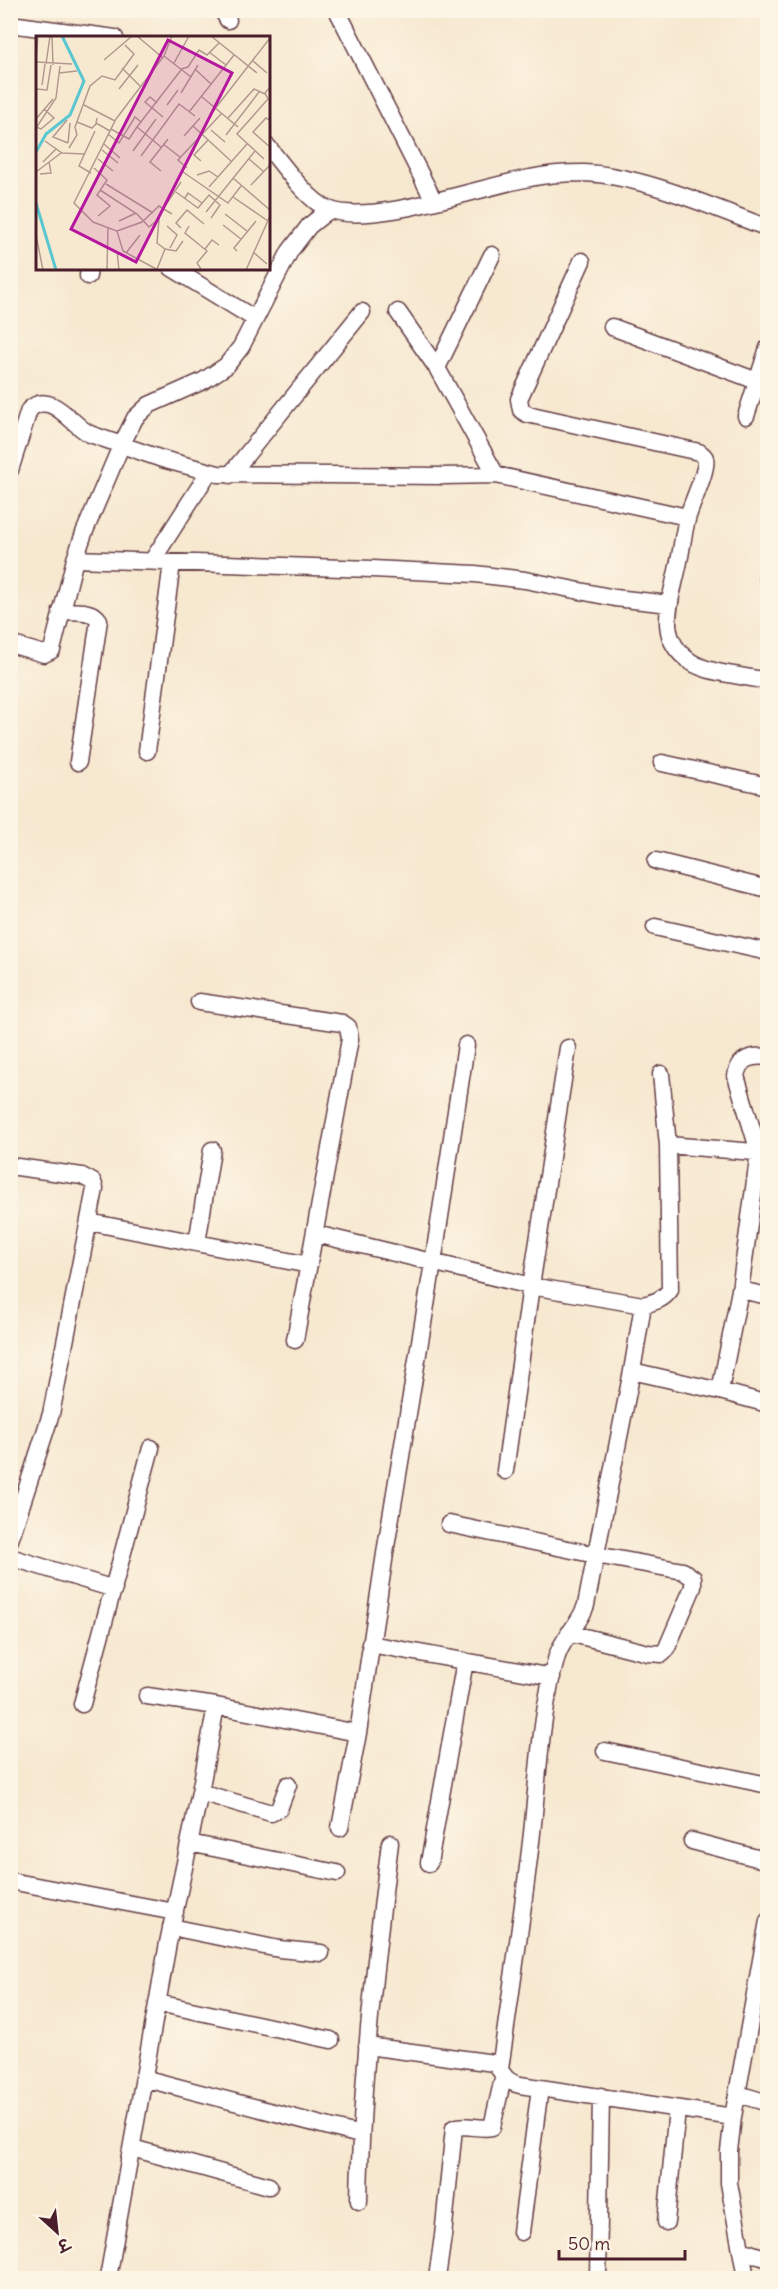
<svg xmlns="http://www.w3.org/2000/svg" width="778" height="2289" viewBox="0 0 778 2289" font-family="Delius,'Playpen Sans Deva',sans-serif">
<style>
.lines{fill:none;stroke-linecap:round;stroke-linejoin:round}
.street-casing{stroke:#643d44;stroke-width:19}
.street{stroke:#fff;stroke-width:16}
.inset-river{fill:none;stroke:#5ac7d0;stroke-width:3}
.inset-road{fill:none;stroke:#b2988e;stroke-width:1.5}
.view{fill:#b5179e;fill-opacity:0.15;stroke:#b5179e;stroke-width:3}
.inset-edge{fill:none;stroke:#4a1f2b;stroke-width:3}
</style>
<rect width="100%" height="100%" fill="#fcf5e5"/>
<filter id="ink" filterUnits="userSpaceOnUse"><feTurbulence type="fractalNoise" baseFrequency=".0167" numOctaves="2"/><feDisplacementMap in="SourceGraphic" scale="12" xChannelSelector="R" yChannelSelector="G"/><feConvolveMatrix kernelMatrix="1 2 1 2 8 2 1 2 1" color-interpolation-filters="sRGB"/></filter>
<filter id="wash" filterUnits="userSpaceOnUse"><feTurbulence type="fractalNoise" baseFrequency=".008" numOctaves="4" result="noise"/><feDisplacementMap in="SourceGraphic" scale="24" xChannelSelector="R" yChannelSelector="G"/><feGaussianBlur stdDeviation="1.35" result="paint"/><feColorMatrix in="noise" values="0 0 0 0 0 0 0 0 0 0 0 0 0 0 0 0 0 1.4 0 .05"/><feComposite in="paint" operator="in"/></filter>
<g filter="url(#wash)">
<rect width="100%" height="100%" fill="#f7e8d0"/>
</g>
<g filter="url(#ink)">
<g class="lines">
<g class="street-casing">
<path id="street" d="M222 10 228 20
M337 10 434 201
M10 24 115 38
M268 147C283 165 308 201 328 209 371 227 482 186 530 178 548 174 566 173 584 173 641 175 714 208 768 228
M582 261 519 399 521 410 527 414 699 452C701 454 704 455 705 458 709 467 691 505 688 516 683 532 682 549 678 566 671 601 654 638 691 662 709 674 746 676 768 681
M172 268 255 319
M88 276 89 268
M398 312 437 368 496 475
M612 327 757 381
M437 368 492 255
M746 416 768 348
M10 470 29 410C51 388 73 427 90 434L162 459 218 474 442 476 496 475 687 517
M230 475 362 312
M75 559 372 569 475 574 525 580 615 598 670 604
M152 561 209 472
M767 576H768
M61 611C73 612 92 609 99 620L78 762
M10 644 44 654 52 650 75 559 84 533 121 446 135 418 149 405 203 381 226 366 241 347 290 251 309 226 329 210
M147 751 172 563
M662 763 768 786
M656 861 768 889
M655 927 768 952
M199 1002 342 1023 348 1027 350 1039 295 1340
M661 1074 668 1145
M10 1166 82 1176 93 1182 95 1189 51 1414 10 1540
M89 1222 309 1265
M316 1234 531 1286 643 1305 632 1371 586 1605C580 1624 563 1637 557 1656 541 1710 538 1777 532 1833 523 1912 511 1991 500 2069
M197 1243 212 1150
M740 1290 768 1296
M643 1305C654 1302 663 1300 670 1290L668 1145 767 1153
M632 1371 720 1391 740 1290 759 1152 736 1076C739 1058 751 1055 768 1057
M720 1391 768 1404
M505 1471 531 1286 568 1048
M449 1524 596 1555 683 1571 693 1578V1587L666 1650 662 1654 648 1653 569 1633
M10 1557 114 1589
M370 1644 552 1677
M147 1696 216 1706 358 1733 386 1547 433 1263 466 1045
M82 1704 151 1448
M605 1751 768 1785
M200 1792 271 1813 279 1809 288 1785
M340 1828 358 1733
M692 1841 768 1861
M189 1843 337 1873
M429 1863 465 1661
M10 1881 175 1912
M171 1927 279 1949 321 1953
M158 2003 331 2040
M367 2046 494 2063C505 2074 503 2081 520 2085L733 2117
M143 2078 360 2135
M738 2094 768 2103
M132 2148 269 2186
M359 2201C361 2081 375 1962 390 1843
M666 2222 677 2109
M521 2232 540 2088
M741 2250 768 2259
M108 2278 168 1943 200 1792 216 1706
M437 2278 443 2236 454 2128C465 2123 479 2130 492 2127L503 2078
M598 2278 601 2096
M746 2278 729 2183V2151L733 2117 768 1921"/>
</g>
<use href="#street" class="street"/>
</g>
</g>
<g transform="translate(36 36)">
<rect width="234" height="234" fill="#f7e8d0"/>
<path class="inset-river" d="M0 116 10 98 34 79 48 45 26 0M0 167 20 234"/>
<path class="inset-road" d="M16 0 17 29M101 0 127 22M175 0 221 37M173 16 190 29M128 20 155 41M0 23 2 0M68 24 96 0M217 25 231 37M0 26 36 28M138 27 153 0M10 28 14 0M86 32 104 50M145 33 152 31 163 14 171 19 183 7M160 34 175 48M23 37 41 35M6 49 9 28M0 53 11 54 15 29M83 53 102 29M145 57 162 29M166 61 202 91M121 67 114 61 109 66 127 81M48 69 79 85M131 69 142 54M153 76 198 19M175 78 234 2M61 82 60 87 74 95M192 82 218 53 229 58M0 83 17 63M31 84 17 101 32 107M234 84 230 82 217 96 234 111M41 86 56 92 60 88M157 90 196 126M0 91 5 93 18 82 8 73M0 92 20 62 24 30M75 93 93 103 101 91M175 94 189 106M72 98 83 107 99 81 105 86M190 99 223 56M148 100 164 82M9 105 26 117 49 118M32 107 34 87M68 108 84 122M127 108 144 121M125 111 101 91 145 34M33 112 41 99 39 91 54 50 66 40 79 44 98 18 89 9M66 114 82 127M97 115 120 83M105 120 143 68 159 80M62 123 77 135M213 123 228 136M228 123 201 98 232 63 229 57 234 51M165 125 158 119 172 104M7 126 20 113M58 132 71 144 61 159 74 170 62 180M151 132 142 124 186 77M125 135 114 126 132 103M0 136 25 117M147 136 192 167 205 150M55 137 43 130 59 95M4 138 15 137 13 126M161 139 173 135 182 141M197 142 234 174M70 148 117 177M215 149 234 129M173 151 211 108M64 154 101 178 113 191 123 183 121 207 129 213 140 215 147 205M140 156 162 172 173 159 184 169 175 182M197 161 232 185M149 162 152 157 166 167M127 173 145 146M170 176 219 115M189 178 211 195M83 185 100 177M187 189 205 203M131 190 141 199 134 212M153 190 149 197 171 215 161 227 165 233M145 192 140 187 151 174 168 188M81 195 106 186 123 170 136 178M0 199 7 234M169 213 176 204 183 209M81 215 83 234M201 215 198 212 220 185M217 216 231 228M90 217 104 199M121 233 129 213M71 234 72 191M122 234 87 215 81 195 57 186 38 167 80 83 128 20 136 0M210 234 234 180"/>
<path class="view" d="M132 4 196 37 100 226 35 193Z"/>
<rect width="234" height="234" class="inset-edge"/>
</g>
<rect width="778" height="2289" fill="none" stroke="#fcf5e5" stroke-width="36"/>
<g transform="translate(57 2232) rotate(153)" stroke="#fcf5e5" stroke-width="4.5" paint-order="stroke">
<path d="M0-4.5L10 22L0 15L-10 22Z" fill="#4a1f2b"/>
<text y="-9" font-size="16" font-weight="bold" text-anchor="middle" fill="#4a1f2b">उ</text>
</g>
<path d="M559 2250v9h126v-9" fill="none" stroke="#4a1f2b" stroke-width="3"/>
<text x="568" y="2250" font-size="18" fill="#4a1f2b" stroke="#fcf5e5" stroke-width="4.5" paint-order="stroke">50 m</text>
</svg>
